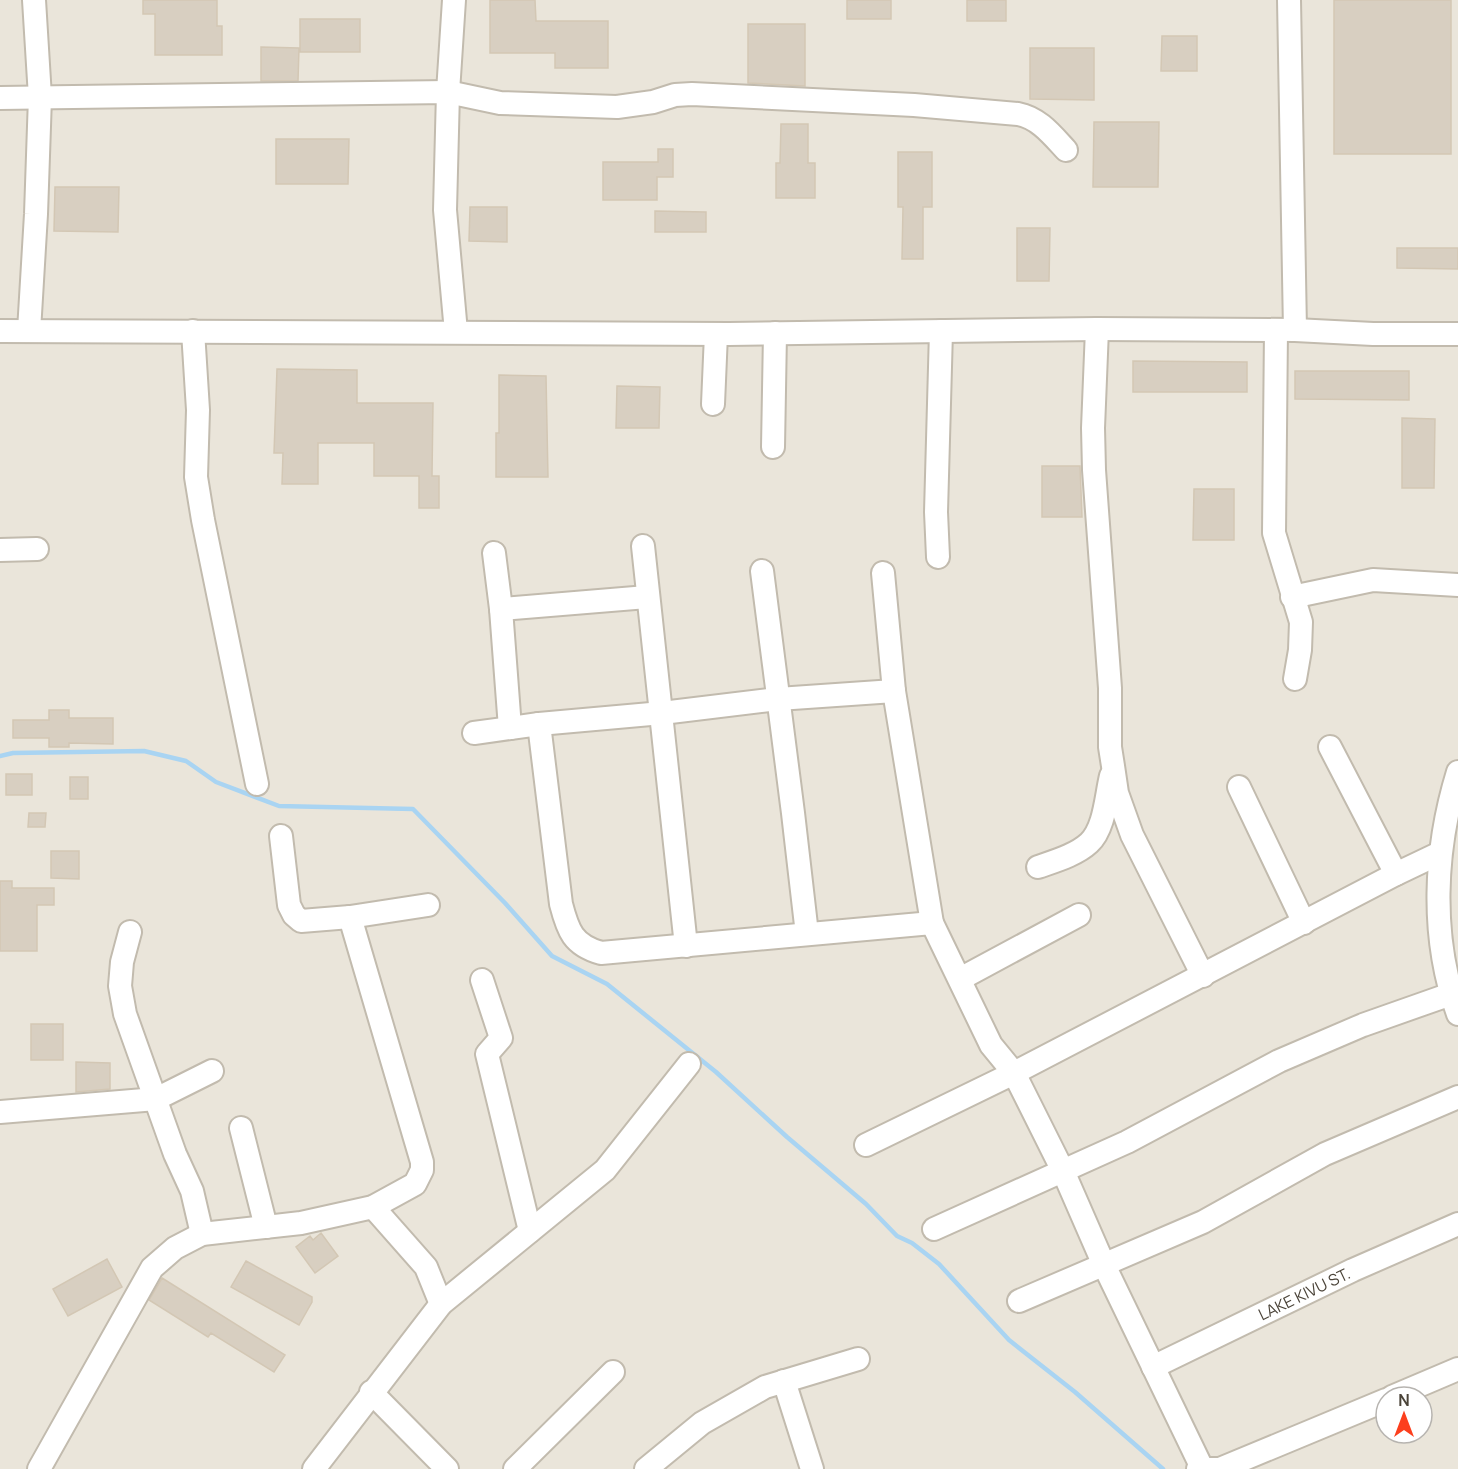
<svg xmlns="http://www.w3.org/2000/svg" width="1458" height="1469" viewBox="0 0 1458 1469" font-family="Manrope,sans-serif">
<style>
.residential{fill:#eae5da;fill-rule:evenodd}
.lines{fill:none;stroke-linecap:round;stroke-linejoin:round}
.stream{stroke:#a9d4f2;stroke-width:4.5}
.building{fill:#d8cfc1;stroke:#d3c7b4;stroke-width:1.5}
.minor-casing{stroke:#c2bbae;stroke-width:26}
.minor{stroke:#fff;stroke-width:22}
.labels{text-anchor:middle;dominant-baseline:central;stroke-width:6;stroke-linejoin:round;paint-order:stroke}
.street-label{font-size:16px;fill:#4b4439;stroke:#fff}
</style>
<rect width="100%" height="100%" fill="#f6f3ec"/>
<path class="residential" d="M0 0H1458V1469H0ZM1386 1397H1422V1433H1386Z"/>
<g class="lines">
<path class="stream" d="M0 756 13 753 144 751 186 761 216 782 279 806 413 809 505 903 552 956 607 984 716 1072 787 1137 866 1204 897 1236 912 1243 939 1264 1009 1340 1075 1392 1163 1469"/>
</g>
<path class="building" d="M143 0H217V26H222V55H155V14H143Z
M490 0H535L536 21H608V68H555V53H490Z
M847 0H891V19H847Z
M967 0H1006V21H967Z
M1334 0H1451V154H1334Z
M300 19H360V52H300Z
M748 24H805V86L748 83Z
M1162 36H1197V71H1161Z
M261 47 299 48 298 81H261Z
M1030 48H1094V100L1030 99Z
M1094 122H1159L1158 187H1093Z
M781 124H808V163H815V198H776V163H780Z
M276 139H349L348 184H276Z
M658 149H673V177H657V200H603V162H658Z
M898 152H932V207H923V259H902L903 207H898Z
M55 187H119L118 232 54 231Z
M470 207H507V242L469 241Z
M655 211 706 212V232H655Z
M1017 228H1050L1049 281H1017Z
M1397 248H1458V269L1397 268Z
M1133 361 1247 362V392H1133Z
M277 369 357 370V403H433L432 476H439V508H419V476H374V443H318V484H282L283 453H274Z
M1295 371H1409V400L1295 399Z
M499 375 546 376 548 477H496V433H499Z
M617 386 660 387 659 428H616Z
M1402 418 1435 419 1434 488H1402Z
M1042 466H1080L1082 517H1042Z
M1194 489H1234V540H1193Z
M49 710H69V718H113V744L69 743V747H49V738H13V720H49Z
M6 774H32V795H6Z
M70 777H88V799H70Z
M29 813H46L45 827H28Z
M51 851H79V879L51 878Z
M0 881H12V888H54V905H37V951H0Z
M31 1024H63V1060H31Z
M76 1062 110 1063V1089L76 1092Z
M321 1233 338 1256 315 1273 296 1247 310 1236 313 1240Z
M107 1259 122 1287 68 1316 53 1289Z
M246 1261 312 1297V1302L299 1325 231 1287Z
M162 1278 285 1355 274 1372 211 1333 208 1337 149 1300Z"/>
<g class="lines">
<g class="minor-casing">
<g id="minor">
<path d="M454 0 448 92 445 210 456 332"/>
<path d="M1289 0 1295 330"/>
<path d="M0 98 448 92 500 103 617 107 653 102 675 95 692 94 914 105 1018 114C1039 118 1052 135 1066 150"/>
<path d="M1097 329 1093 428 1094 470 1110 688V747L1113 766 1117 793 1132 835 1203 976"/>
<path d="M1276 330 1274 533 1301 622 1300 650 1295 679"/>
<path d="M0 331 729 334 1097 329 1295 330 1373 334H1458"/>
<path d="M29 331 36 214 40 97 34 0"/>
<path d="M193 331 198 410 196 477 203 520 257 784"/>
<path d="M713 404 716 334"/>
<path d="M773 447 775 333"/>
<path d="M643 546 686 946"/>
<path d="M0 550 37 549"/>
<path d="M494 553 501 609 510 728"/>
<path d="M938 557 936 512 941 331"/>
<path d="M762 571 793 813 807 934"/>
<path d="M883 573 894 691 932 923 991 1045 1014 1073 1063 1171 1104 1265 1202 1468"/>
<path d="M1292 597 1373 580 1458 585"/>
<path d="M501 609 647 597"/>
<path d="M539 724 561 904C568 931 573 945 601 953L932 923"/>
<path d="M474 733 539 724 662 713 778 699 894 691"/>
<path d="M1330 747 1396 874"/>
<path d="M1458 772C1434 850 1430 937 1458 1014"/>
<path d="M1239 787 1304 923"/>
<path d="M281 836 289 905 294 915 301 921 350 917 428 905"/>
<path d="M1038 867C1055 861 1076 855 1089 843 1105 828 1106 796 1111 776"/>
<path d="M130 932 122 962 120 986 125 1014 175 1154 192 1191 202 1234"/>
<path d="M960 979 1079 915"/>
<path d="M482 980 501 1038 487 1054 530 1231"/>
<path d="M0 1112 156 1099 212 1071"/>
<path d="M241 1128 266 1227"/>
<path d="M866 1145 1014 1073 1396 874 1440 853"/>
<path d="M373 1207 426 1267 441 1304"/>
<path d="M934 1229 1127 1142 1279 1061 1363 1025 1451 994"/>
<path d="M1019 1301 1203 1222 1325 1154 1458 1097"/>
<path id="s1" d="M1153 1367 1353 1270 1458 1224"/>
<path d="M784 1381 812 1469"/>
<path d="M371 1392 447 1469"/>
<path d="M1392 1397 1458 1369"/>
<path d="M39 1469 152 1268 175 1248 202 1234 301 1223 373 1207 415 1184 422 1170V1162L350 917"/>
<path d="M314 1469 441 1304 605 1170 689 1064"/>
<path d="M515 1469 613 1372"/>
<path d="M646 1469 702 1423 765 1387 858 1359"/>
<path d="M1198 1469H1220L1386 1400"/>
</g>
</g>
<use href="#minor" class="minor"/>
</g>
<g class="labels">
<g class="street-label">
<text stroke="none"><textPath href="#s1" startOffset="168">LAKE KIVU ST.</textPath></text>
</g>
</g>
<g transform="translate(1404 1415)"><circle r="28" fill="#ffffff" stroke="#b7b4b0" stroke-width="1.5"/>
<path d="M0-4.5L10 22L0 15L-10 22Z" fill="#fc3f1d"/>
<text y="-9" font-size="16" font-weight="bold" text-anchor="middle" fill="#4b4439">N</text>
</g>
</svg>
